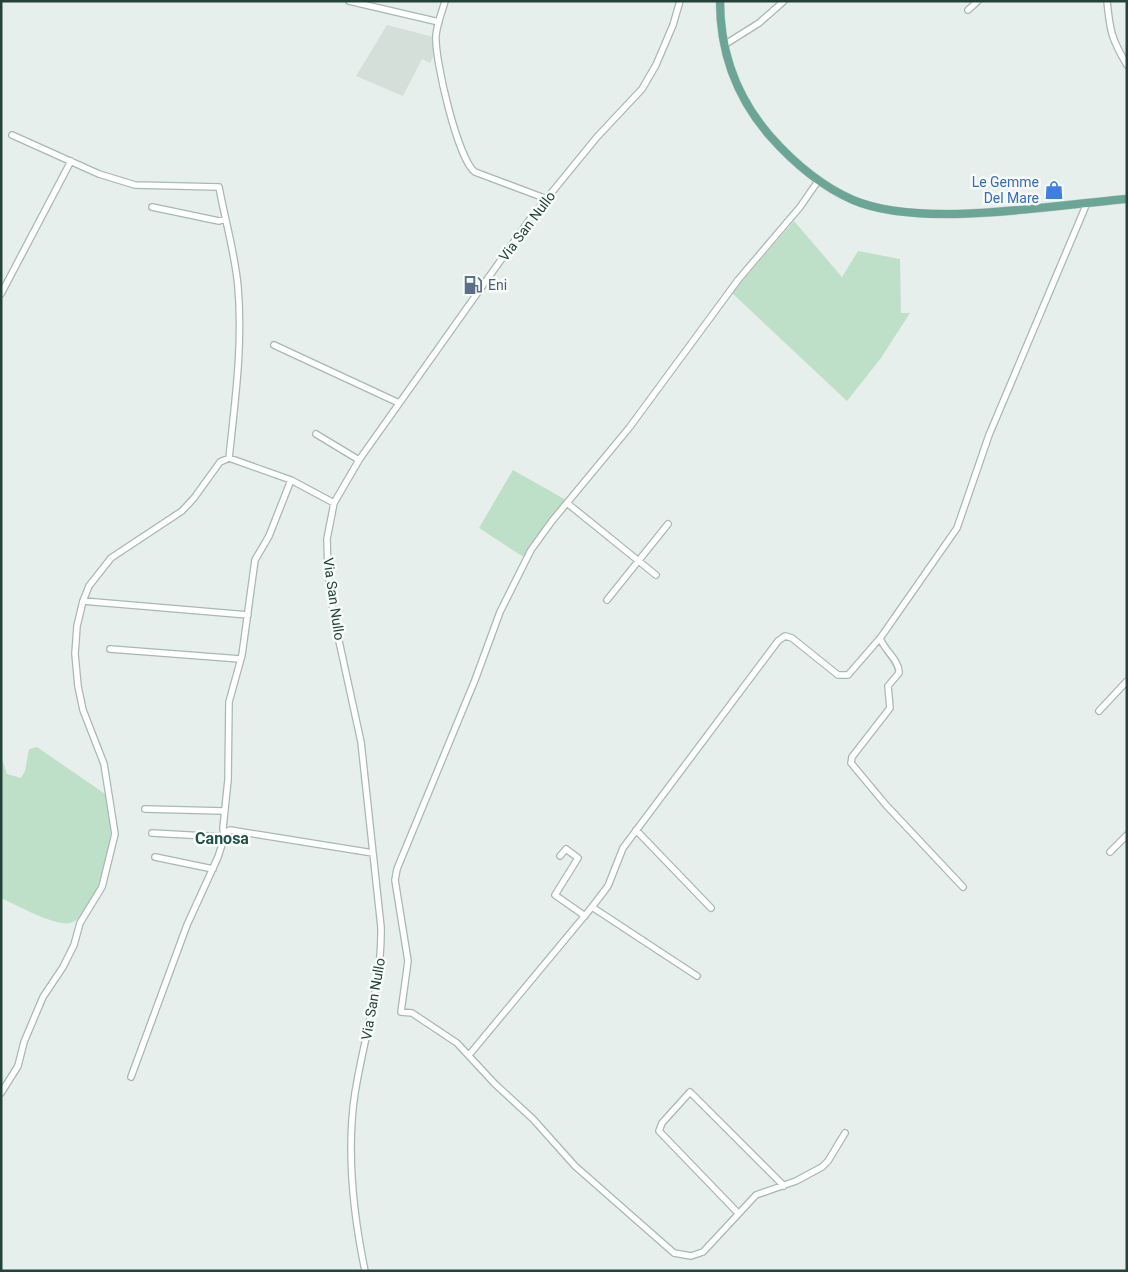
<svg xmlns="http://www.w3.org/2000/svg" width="1128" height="1272" viewBox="0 0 1128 1272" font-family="Roboto,sans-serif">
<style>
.built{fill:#d4dfda}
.green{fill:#bfe0c8}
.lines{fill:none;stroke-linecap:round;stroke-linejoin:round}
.minor-casing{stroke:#a8b8b2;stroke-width:8}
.major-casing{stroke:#c2cac8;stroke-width:9}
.minor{stroke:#fff;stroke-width:5.5}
.major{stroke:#6aa596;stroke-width:8}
.labels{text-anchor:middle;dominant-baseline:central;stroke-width:5;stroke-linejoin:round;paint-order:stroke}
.shop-label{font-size:14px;fill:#366cbe;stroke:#f7fbf9;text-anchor:end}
.street-label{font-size:14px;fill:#24423a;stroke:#f7fbf9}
.service-label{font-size:14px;fill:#4e5e75;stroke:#f7fbf9;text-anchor:start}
.quarter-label{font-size:16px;font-weight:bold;fill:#1f5548;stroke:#f7fbf9}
</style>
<rect width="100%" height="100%" fill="#e6efeb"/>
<path class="built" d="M387 25 433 37 435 52 430 63 422 59 403 96 356 76Z"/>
<path class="green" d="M794 221 842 277 858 251 900 259 901 313H910L881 358 847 401 732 293Z
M513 470 566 500 525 558 479 528Z
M37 747 108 796C109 806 111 817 111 827 111 849 95 918 70 923 53 926 17 905 1 898V757L7 774 21 778 25 771 29 749Z"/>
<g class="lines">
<g class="minor-casing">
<path id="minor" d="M349 1 439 22
M445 1C442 12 437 24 436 35 434 58 458 160 475 172L547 199
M1107 1C1110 31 1111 38 1127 65
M968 10 978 1
M724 45 759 23 784 1
M12 135 99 174 135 185 219 187C225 220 235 253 238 287 243 345 235 401 229 458
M818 181 800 207 738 280 629 428 552 521 531 550 500 612 475 680 397 869 395 880 408 961 401 1012 412 1013 457 1043 495 1084 533 1119 575 1166 674 1253 691 1256 703 1252 756 1195 796 1181 822 1167 828 1161 845 1133
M152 207 219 221 225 219
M1 294 71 161
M274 345 399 403
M316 434 359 460
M567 503 656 575
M607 600 668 524
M83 601 248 615
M880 638C884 650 900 661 899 673L888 686 890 708 852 757 851 763 886 805 963 887
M110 649 240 659
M1099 711 1127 681
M145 809 224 811
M636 830 711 908
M152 833 224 837 223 828 228 780 229 702 242 655 255 560 269 536 291 480
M1110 852 1127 835
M560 856 566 849 578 858 555 895 585 916
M155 857 213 869
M592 907 697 976
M469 1055 592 907 608 886 623 848 778 641 785 636 792 638 838 675H848L881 637 957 528 989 435 1087 203
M131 1077 187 925 218 857 226 832 230 830 373 853
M1 1093 18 1066 24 1042 43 997 63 967 74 945 80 923 102 887 115 834 104 764 83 710 78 686 75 654 77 626 83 601 89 586 111 558 182 511 194 498 220 462 229 458 291 480 334 503
M738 1213 659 1131 662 1123 690 1092 784 1186
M365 1271C353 1213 346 1152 355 1093 364 1037 382 984 381 927L361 742 334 618 328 572 327 539 334 503 359 460 530 219 597 137 642 89 656 65 673 25 680 1"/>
</g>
<g class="major-casing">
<path id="major" d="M720 1C720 52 737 98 770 136 793 162 821 186 853 200 921 229 1052 205 1127 199"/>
</g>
<use href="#minor" class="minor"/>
<use href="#major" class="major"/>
</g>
<defs>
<g id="shop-bare" transform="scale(1.5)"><path d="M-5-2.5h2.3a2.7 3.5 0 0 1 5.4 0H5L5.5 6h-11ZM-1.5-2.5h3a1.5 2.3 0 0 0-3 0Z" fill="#3f7fe0" stroke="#f7fbf9" stroke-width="2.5" paint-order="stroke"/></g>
<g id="fuel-bare" transform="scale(1.5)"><path d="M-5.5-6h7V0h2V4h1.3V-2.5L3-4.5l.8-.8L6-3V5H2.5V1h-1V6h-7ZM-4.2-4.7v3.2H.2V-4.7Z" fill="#5c6f8a" stroke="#f7fbf9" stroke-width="2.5" paint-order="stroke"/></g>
</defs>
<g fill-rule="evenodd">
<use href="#shop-bare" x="1054" y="190"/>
<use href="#fuel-bare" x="473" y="285"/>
</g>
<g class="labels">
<g class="shop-label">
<text x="1039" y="182">Le Gemme<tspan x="1039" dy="16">Del Mare</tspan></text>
</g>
<g class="street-label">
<text transform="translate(527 226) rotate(-53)">Via San Nullo</text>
<text transform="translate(334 599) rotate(82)">Via San Nullo</text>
<text transform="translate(373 999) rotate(-80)">Via San Nullo</text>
</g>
<g class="service-label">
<text x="488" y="285">Eni</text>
</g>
<g class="quarter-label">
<text x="222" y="838">Canosa</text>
</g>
</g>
<rect width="1128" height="1272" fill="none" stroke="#24423a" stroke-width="5"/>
</svg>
